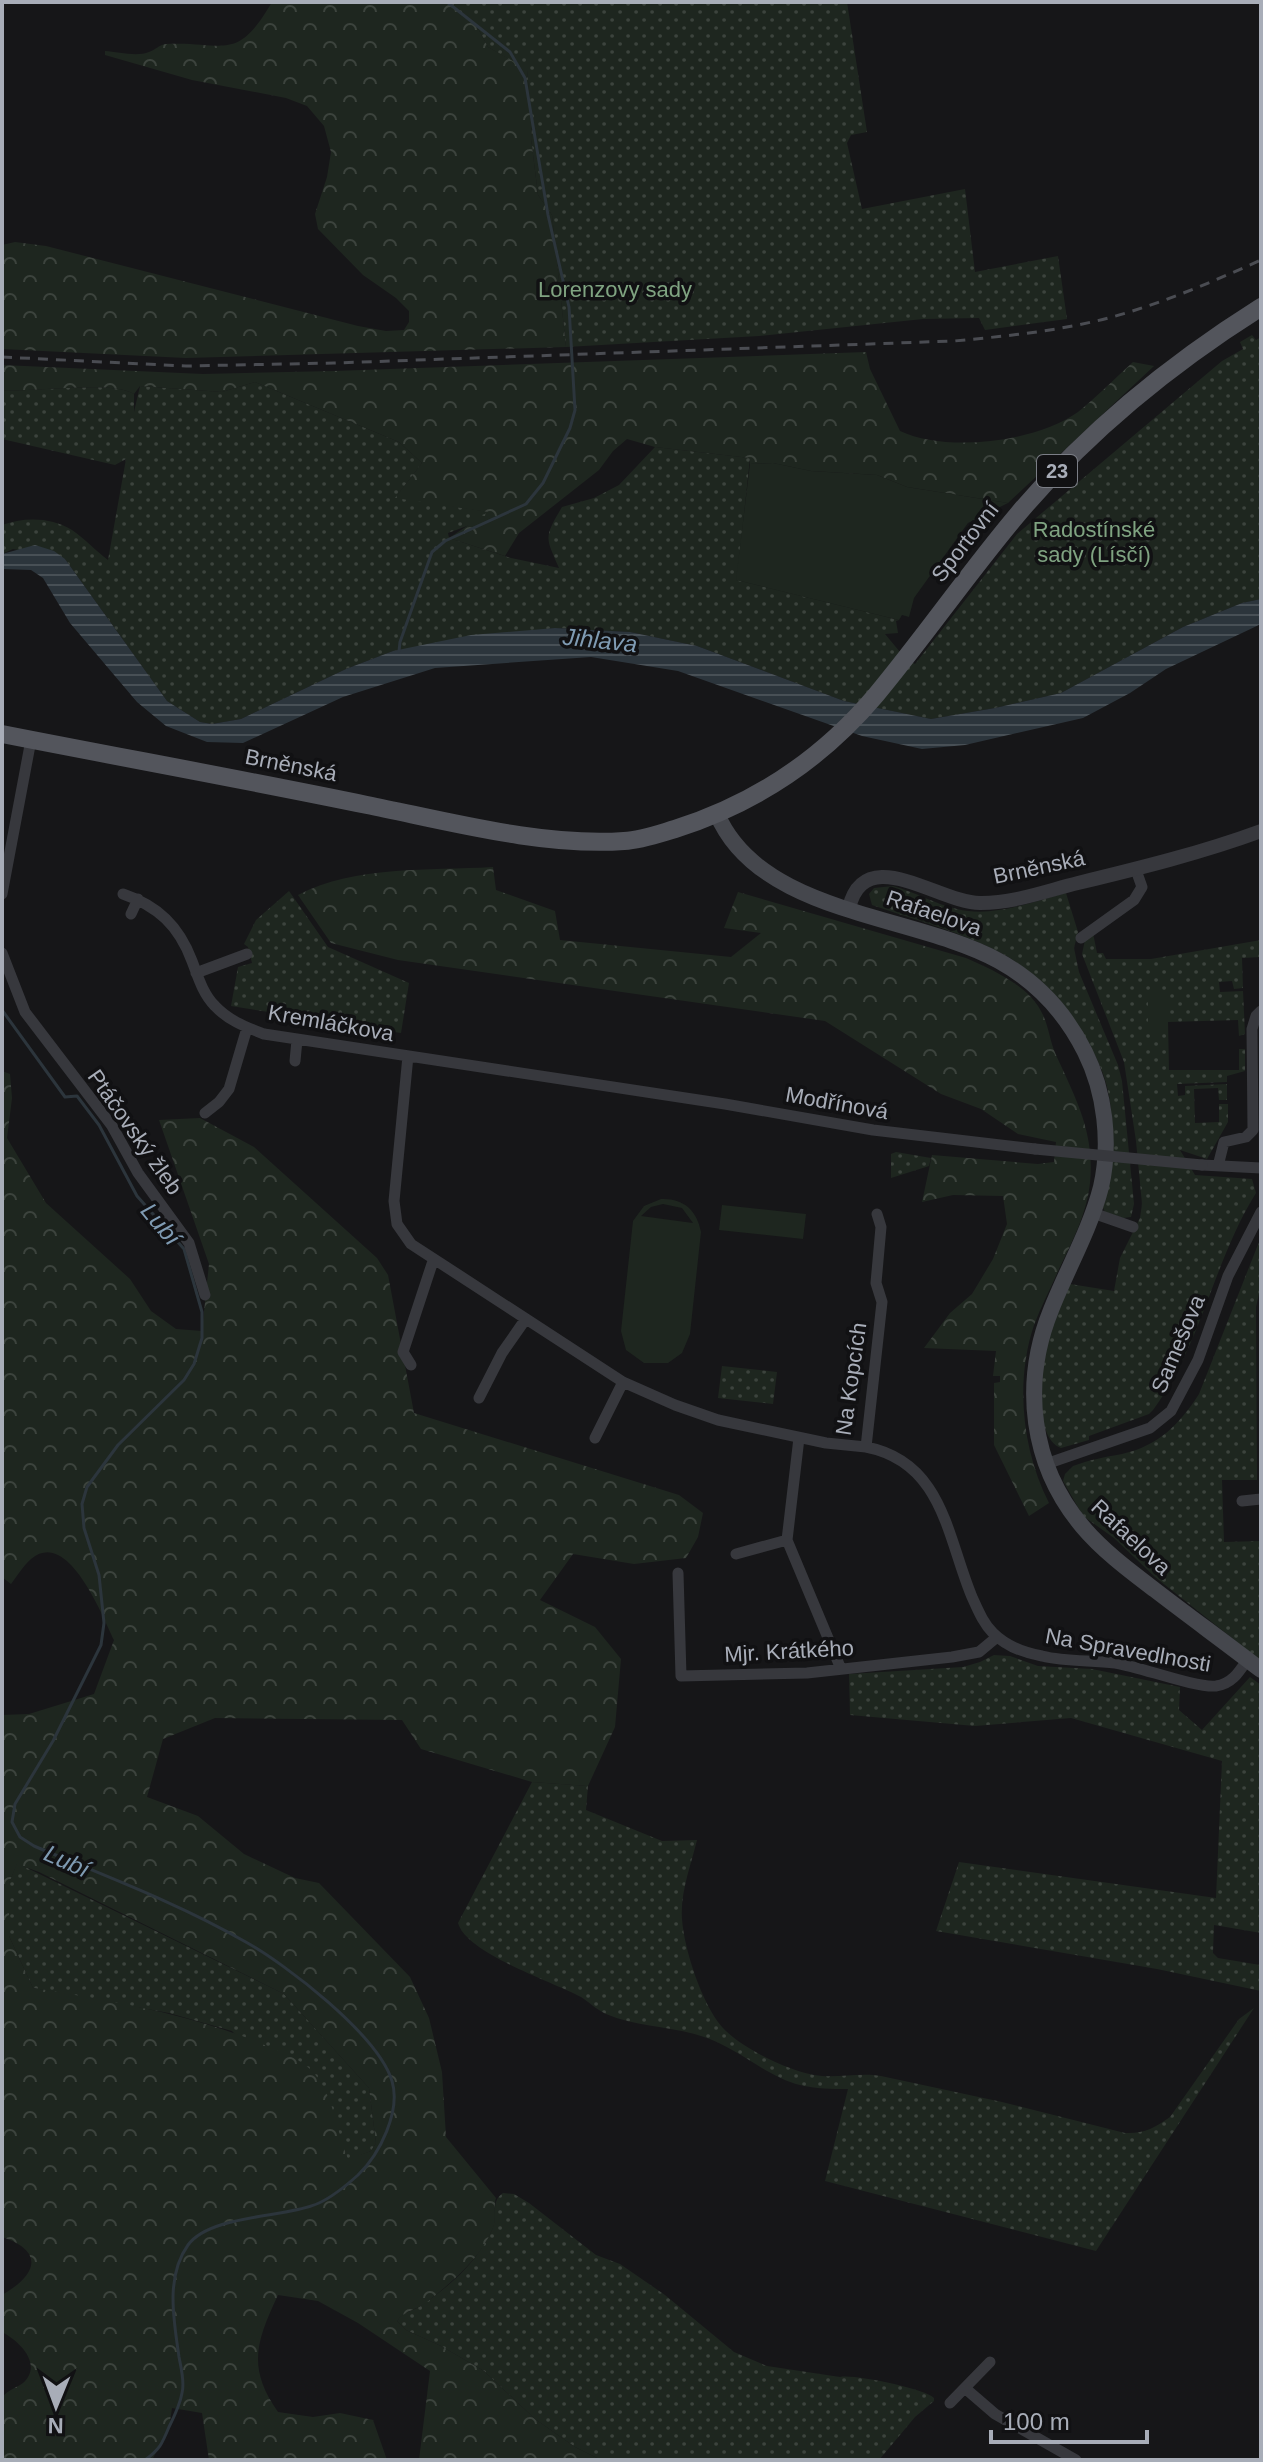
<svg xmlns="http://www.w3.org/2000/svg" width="1263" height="2462" viewBox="0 0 1263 2462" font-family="Arial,sans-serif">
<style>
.grass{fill:url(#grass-dots)}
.forest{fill:url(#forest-crowns);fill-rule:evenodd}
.pitch{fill:#1e261f;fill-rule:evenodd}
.water{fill:url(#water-rules)}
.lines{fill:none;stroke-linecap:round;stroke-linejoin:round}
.stream{stroke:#2c353c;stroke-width:3}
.minor{stroke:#37383d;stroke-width:11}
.tertiary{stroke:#37383d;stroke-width:14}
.secondary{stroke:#45474d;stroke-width:16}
.primary{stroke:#53555c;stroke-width:18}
.rail{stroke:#4a4c52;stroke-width:3;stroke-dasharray:10 8;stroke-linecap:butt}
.minor-bridge{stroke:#37383d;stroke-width:11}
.labels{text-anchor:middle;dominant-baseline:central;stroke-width:7;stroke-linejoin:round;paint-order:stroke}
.shield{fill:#111113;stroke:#7b7e86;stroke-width:2}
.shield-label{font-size:20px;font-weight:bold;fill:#a8adb8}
.park-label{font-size:22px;fill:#7fa381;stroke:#111113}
.street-label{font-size:22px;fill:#a8adb8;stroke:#111113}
.water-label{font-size:24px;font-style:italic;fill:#7f9bb3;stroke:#111113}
</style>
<defs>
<pattern id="grass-dots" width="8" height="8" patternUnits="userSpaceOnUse" patternTransform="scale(2)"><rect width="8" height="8" fill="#1e261f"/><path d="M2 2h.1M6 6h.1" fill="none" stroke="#3c433d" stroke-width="1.8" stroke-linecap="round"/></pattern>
<pattern id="forest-crowns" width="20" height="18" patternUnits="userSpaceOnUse" patternTransform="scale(2)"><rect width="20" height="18" fill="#1e261f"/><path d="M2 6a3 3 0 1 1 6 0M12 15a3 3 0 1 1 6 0" fill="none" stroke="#3c433d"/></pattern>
<pattern id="water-rules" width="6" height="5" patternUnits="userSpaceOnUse" patternTransform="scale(2)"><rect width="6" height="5" fill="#2c353c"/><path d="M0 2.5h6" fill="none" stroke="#485056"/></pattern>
</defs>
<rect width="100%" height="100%" fill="#161618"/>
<path class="grass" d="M447 2H847L867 132 851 135 847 143 862 209 965 189 975 272 1058 256 1067 319 985 330 979 318 923 319 759 336 566 347 552 215 538 195 531 138 532 124 527 70 488 47 475 23Z
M1252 335 1256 340 1261 337V599L1242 603 1183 627 1061 693 995 708 931 719 844 701 697 646 630 632 555 628 393 651 346 669 241 719 212 724 200 722 167 701 65 559 13 549 2 554V525C24 517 51 517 72 530 85 539 96 551 108 560L126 459 115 465 2 439V390C34 393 111 380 134 394V412L140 386 222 392 255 382 399 442 422 463 396 497 489 512 475 523 448 533 449 538 511 558 559 568C546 537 543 539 562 507L594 498 619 485 655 447 750 458 737 580 899 620 896 621 898 633 885 634 905 658 915 664 1017 534 1222 361 1243 349 1240 342Z
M893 886C915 892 935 904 957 909 992 918 1032 902 1066 893L1078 932 1074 948 1079 972 1118 1065 1122 1081 1134 1204 1131 1217 1123 1218 1105 1212 1103 1208C1103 1176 1113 1143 1111 1110 1107 1062 1080 1028 1049 994 1035 979 1022 964 1003 954 962 932 915 920 872 905L869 894 874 888Z
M289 891 328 947 409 983 401 1033 231 1006 238 967 252 963 248 947 244 944 256 920Z
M1093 933 1097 953H1103L1106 959H1151L1261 940V957L1242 958 1243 988 1234 989 1232 981 1219 982 1220 992 1243 991 1245 1034 1239 1036 1238 1020 1168 1022 1169 1070H1239V1049H1245V1071L1227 1076V1082L1177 1084 1178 1096 1185 1095V1086L1227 1084V1100H1219L1218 1088 1194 1089 1195 1123 1219 1122V1104H1228V1122L1207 1159 1180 1150 1195 1175 1252 1179 1256 1193C1213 1262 1202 1344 1153 1410L1149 1414 1089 1436V1440L1061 1448C1030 1436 1043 1357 1051 1331 1056 1315 1063 1299 1070 1284L1114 1291 1120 1258 1140 1218 1142 1204 1136 1141 1124 1062 1082 954 1085 940Z
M896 1152 931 1158 929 1166 891 1178V1154Z
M1261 1237V1285L1256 1307 1257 1480H1222L1224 1542 1261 1541V1661L1155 1577 1114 1538 1083 1516 1063 1481 1065 1474 1073 1466C1089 1460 1105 1457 1122 1454 1158 1446 1179 1425 1199 1394Z
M722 1366 777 1372 773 1404 718 1398Z
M994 1655 1010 1656 1038 1666 1092 1669 1180 1687 1179 1710 1202 1730 1250 1677 1261 1685V1933L1214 1925 1213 1953 1218 1958 1260 1965 1261 1991 1157 1969 936 1931 959 1862 1216 1898 1222 1761 1071 1718 975 1726 850 1715 849 1674 963 1667 980 1662Z
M532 1782 588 1786 586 1810 662 1841 697 1840C691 1865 680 1893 682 1919 684 1949 702 2004 722 2027 741 2048 787 2070 814 2075 836 2079 859 2072 881 2076L1002 2102 1125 2133C1143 2134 1155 2128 1170 2117L1239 2019 1254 2008 1096 2251 825 2181 848 2089C832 2089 816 2089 800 2085 766 2077 736 2046 701 2036 670 2026 636 2027 606 2014 597 2010 589 2002 581 1997 552 1981 467 1954 458 1923Z
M17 1863 284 1994 369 2088 376 2143 371 2151 348 2160 345 2152 232 2031 169 2013 33 1988 9 1936V1883Z
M503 2193 514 2194 529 2203 596 2255 620 2264 665 2295 734 2352 767 2366 840 2377C854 2374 925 2389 934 2398V2401L915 2417 879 2460H601L575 2447 535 2419 484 2371 441 2346 406 2330 397 2321C402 2312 414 2311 422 2305 444 2290 467 2271 481 2249 485 2242 491 2234 493 2227 498 2214 490 2202 503 2193Z"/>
<path class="forest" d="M272 2H447L475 23 488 47 527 69 532 124 531 138 538 195 552 215 566 347 186 358 2 349V245L15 242 46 246 358 326 386 331 404 330 409 322V311L396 298 363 275 318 229 315 214 327 177 331 152 324 126 307 106 286 98 192 80 105 55V51C117 52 138 57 149 52 156 50 158 45 166 44 225 41 236 64 272 2Z
M866 352 870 369 900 431C947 453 1036 442 1078 412 1097 397 1115 378 1133 362L1154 366 1008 503 907 487 877 475 811 471 773 463 750 464V458L655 447 627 439 613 451 599 470 519 533 505 556 449 538 488 512 395 498 422 463 399 442 255 382 222 392 140 386 134 394C111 380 34 393 2 390V365L203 374 334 371Z
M493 867 496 890 555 911 560 940 731 957 761 933 724 928 738 892 966 958C993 970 1030 986 1043 1015 1049 1028 1050 1042 1056 1055 1076 1099 1095 1133 1090 1183 1087 1213 1072 1242 1059 1269 1051 1288 1041 1306 1034 1325 1015 1382 1022 1450 1049 1503L1029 1516 994 1445V1383L1000 1382V1376H993L996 1351 924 1348 950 1313 972 1294 993 1259 1007 1224 1003 1196 953 1195 922 1202 932 1155 1038 1164 1054 1162 1056 1142 1018 1134 981 1109 941 1094 825 1021 398 960 331 943 298 895C356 865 429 871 493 867Z
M2 1071 10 1074 12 1098 7 1138 46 1203 130 1279 151 1311 176 1329 202 1331 209 1264 159 1120 200 1118 254 1147 377 1258 388 1275 414 1413 679 1495 703 1513 698 1537 686 1558 634 1564 573 1554 540 1600 595 1627 621 1659 615 1727 588 1786 532 1782 421 1749 402 1720 215 1718 163 1739 147 1797 198 1816 244 1854 295 1878 319 1883 410 1977 429 2018 442 2072 446 2137 496 2198C493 2208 497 2218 493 2228 480 2259 452 2282 427 2302 418 2309 402 2312 397 2321L406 2330 441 2346 484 2371 535 2419 575 2447 601 2460H419L430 2371 358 2323 318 2301 278 2295C256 2342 247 2368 278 2412L313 2417 340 2413 373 2420 387 2460H209L202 2413 172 2408 169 2428 152 2460H2V2398C8 2389 15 2389 23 2383 44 2364 18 2340 2 2332V2295C35 2276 47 2252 2 2237V1715L29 1714 94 1694 114 1640C103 1617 68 1527 31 1559 23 1566 17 1576 11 1584L2 1577ZM17 1864 39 1872 284 1994 369 2088 376 2143 371 2151 348 2159C336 2130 335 2099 314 2073 304 2061 282 2052 267 2046 192 2014 113 2001 33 1988L9 1936V1883Z"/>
<path class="pitch" d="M773 463 811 471 877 475 907 487 1008 503 968 523 914 598 909 617 902 615 899 620 736 580 750 464Z
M1148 993H1168V1032H1148Z
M661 1199C683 1198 697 1210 701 1232L690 1334 682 1353 668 1363H644L626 1350 621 1331 633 1221 644 1206ZM663 1204 682 1208 693 1223 641 1216 651 1207Z
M722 1205 806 1214 803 1239 719 1230Z"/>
<path class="water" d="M35 545 54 551 65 559 167 701 200 722 212 724 241 719 346 669 393 651 471 635 555 628 630 632 697 646 844 701 931 719 995 708 1061 693 1183 627 1242 603 1261 599V624L1166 669 1130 693 1083 718 965 745 922 749 862 736 678 671 591 657 435 668 343 697 243 743 207 742 166 726 137 702 70 623 43 578 31 570 2 569V554Z"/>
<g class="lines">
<path class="stream" d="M399 651 400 642 432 552 445 541 526 504 543 483 570 428 575 410 569 307 548 215 525 78 510 52 447 2
M2 1010 65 1097 77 1096 99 1125 137 1196 184 1249 202 1312V1338L194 1364 184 1380 118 1445 87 1487 82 1504 84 1528 99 1575 104 1623 101 1645 53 1741 15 1804 12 1822 20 1837 34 1846C105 1876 178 1903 244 1941 286 1964 378 2035 392 2081 401 2111 380 2154 358 2175 348 2184 332 2197 319 2203 287 2218 211 2214 188 2245 165 2277 174 2321 179 2357 181 2368 185 2382 182 2393 180 2405 174 2417 169 2427 162 2444 160 2449 145 2460"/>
<path class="minor" d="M2 894 31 740
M123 894C158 906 179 926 192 961 198 977 203 994 215 1006 229 1021 246 1027 264 1034L725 1104 873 1130 1035 1149
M131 914 138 899
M1081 938 1134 900 1142 887 1136 870
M2 953 25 1012 112 1126 138 1173 189 1243 205 1295
M196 973 247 954
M408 1056 394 1201 397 1224 411 1244 623 1382 675 1405 718 1420 826 1443 866 1447 882 1302 876 1283 881 1227 877 1214
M295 1061 297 1040
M205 1113 219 1102 229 1089 247 1028
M1202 1165 1261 1168
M1218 1166 1224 1142 1246 1137 1253 1130 1252 1029 1256 1016 1261 1011
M1093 1213 1133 1227
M411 1365 403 1352 433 1261
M479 1398 502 1353 525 1320
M595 1438 623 1382
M799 1438 787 1540 841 1669
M866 1447C943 1462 947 1537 972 1597 978 1610 983 1623 993 1633 1006 1646 1025 1653 1042 1656 1066 1662 1091 1660 1115 1663 1141 1667 1195 1688 1216 1686 1232 1684 1239 1672 1247 1660
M1046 1464 1150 1428 1171 1411 1198 1360 1228 1276 1261 1212
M1242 1501 1261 1499
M736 1554 787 1540
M678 1573 681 1676 807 1673 952 1657 979 1652 997 1637
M966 2389 995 2414 1076 2460
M950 2403 990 2362"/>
<path class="tertiary" d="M849 908C865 841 940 904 981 903 1014 903 1046 891 1078 883 1140 868 1201 853 1261 831"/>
<path class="secondary" d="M717 814C760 915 914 914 999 961 1037 982 1066 1014 1085 1052 1105 1092 1111 1143 1101 1187 1090 1230 1067 1269 1051 1310 1021 1384 1031 1465 1082 1526 1103 1551 1130 1571 1155 1590 1190 1617 1226 1643 1261 1670"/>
<path class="primary" d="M2 734C124 758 246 780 367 805 447 821 543 847 624 841 641 840 658 834 675 829 754 804 822 759 876 695 925 636 969 572 1018 514 1086 433 1172 363 1261 307"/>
<path class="rail" d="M2 357 186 366 334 363 954 341C1007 336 1060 331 1112 317 1163 303 1212 282 1261 260"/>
<path class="minor-bridge" d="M1035 1149 1202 1165"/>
</g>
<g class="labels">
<rect class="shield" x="1037" y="455" width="40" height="32" rx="6"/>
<g class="shield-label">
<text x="1057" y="471">23</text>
</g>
<g class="park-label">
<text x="615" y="289">Lorenzovy sady</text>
<text x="1094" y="529">Radostínské<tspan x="1094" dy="25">sady (Lísčí)</tspan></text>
</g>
<g class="street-label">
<text transform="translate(965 542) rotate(-52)">Sportovní</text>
<text transform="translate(291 765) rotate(11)">Brněnská</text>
<text transform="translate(1039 867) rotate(-12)">Brněnská</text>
<text transform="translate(934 913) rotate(19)">Rafaelova</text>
<text transform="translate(331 1023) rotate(10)">Kremláčkova</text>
<text transform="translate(837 1103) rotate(10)">Modřínová</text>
<text transform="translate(135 1132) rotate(55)">Ptáčovský žleb</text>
<text transform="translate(1178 1344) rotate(-67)">Samešova</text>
<text transform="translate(851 1379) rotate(-82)">Na Kopcích</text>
<text transform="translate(1131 1537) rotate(43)">Rafaelova</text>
<text transform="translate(1128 1650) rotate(10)">Na Spravedlnosti</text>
<text transform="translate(789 1651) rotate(-3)">Mjr. Krátkého</text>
</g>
<g class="water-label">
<text transform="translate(600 640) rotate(6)">Jihlava</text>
<text transform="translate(161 1224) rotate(50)">Lubí</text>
<text transform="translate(67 1861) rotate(24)">Lubí</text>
</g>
</g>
<rect width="1263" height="2462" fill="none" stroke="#a8adb8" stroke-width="8"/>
<g transform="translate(56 2406) rotate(181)" stroke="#111113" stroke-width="6" paint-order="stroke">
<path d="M0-6L14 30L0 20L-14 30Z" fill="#a8adb8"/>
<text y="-12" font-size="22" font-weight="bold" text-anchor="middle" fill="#a8adb8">N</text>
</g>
<path d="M991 2430v12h156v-12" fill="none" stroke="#a8adb8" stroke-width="4"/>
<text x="1003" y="2430" font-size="24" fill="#a8adb8" stroke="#111113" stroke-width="6" paint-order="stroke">100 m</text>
</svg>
